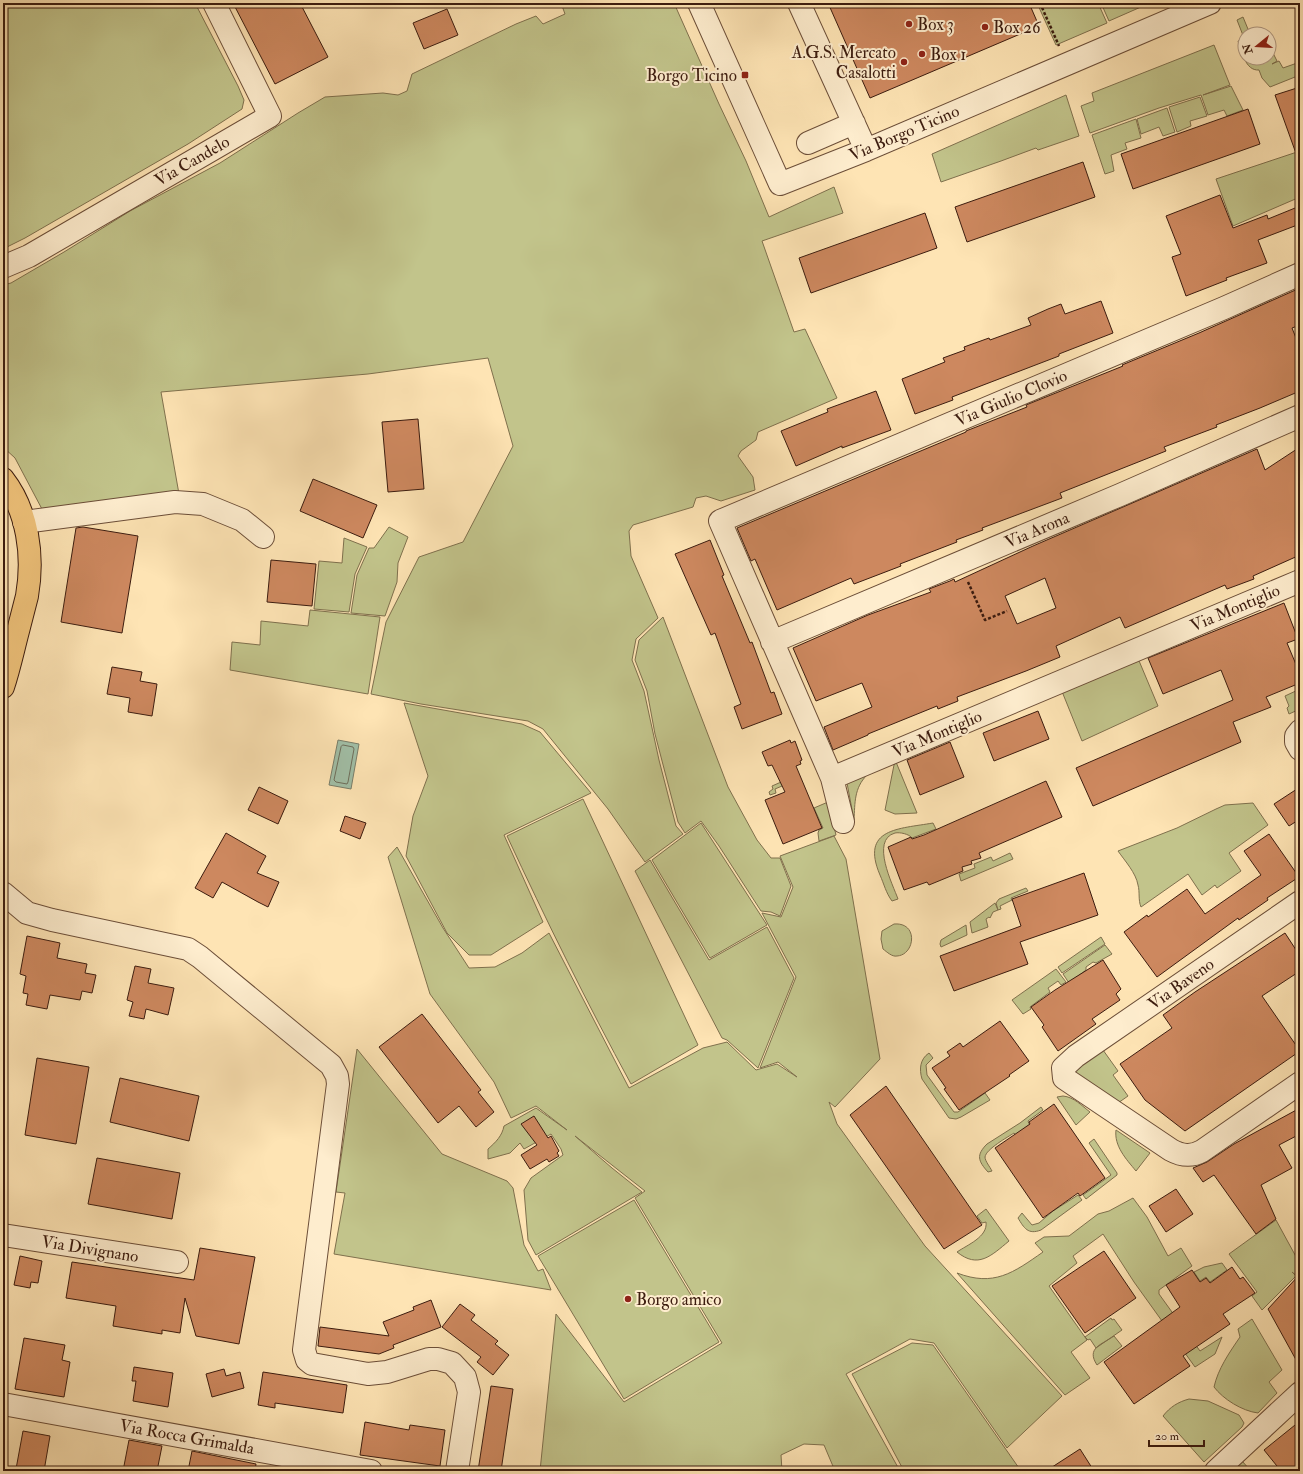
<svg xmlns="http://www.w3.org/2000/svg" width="1303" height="1474" viewBox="0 0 1303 1474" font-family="'IM FELL Double Pica',serif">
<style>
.green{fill:#c2c48b;stroke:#7f704d}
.water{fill:#a1bfa7;stroke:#797e6a}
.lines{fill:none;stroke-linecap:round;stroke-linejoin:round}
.shore{stroke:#6e6e5b;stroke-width:1}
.building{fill:#cd885f;stroke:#3c1c0f;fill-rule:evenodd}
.minor-casing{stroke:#6c4e38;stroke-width:24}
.major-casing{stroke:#3c1c0f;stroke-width:24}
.path{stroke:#3c1c0f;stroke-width:2.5;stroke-dasharray:3 2;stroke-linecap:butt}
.minor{stroke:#feedce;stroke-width:22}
.major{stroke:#efc27a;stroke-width:22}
.poi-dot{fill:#8f2418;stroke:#feedce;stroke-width:1.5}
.labels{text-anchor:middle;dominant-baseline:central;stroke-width:4;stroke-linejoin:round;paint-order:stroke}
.poi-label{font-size:17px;fill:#3c1c0f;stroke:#feedce;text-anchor:start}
.street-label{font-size:17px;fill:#3c1c0f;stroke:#feedce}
</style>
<rect width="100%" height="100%" fill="#fee4b4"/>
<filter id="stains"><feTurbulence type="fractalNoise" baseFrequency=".005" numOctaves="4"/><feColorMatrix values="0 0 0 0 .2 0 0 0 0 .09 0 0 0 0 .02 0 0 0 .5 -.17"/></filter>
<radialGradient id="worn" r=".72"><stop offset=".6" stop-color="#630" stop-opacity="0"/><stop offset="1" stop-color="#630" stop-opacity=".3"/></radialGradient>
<path class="green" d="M3 3H195L238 86 244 100 242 109 188 144 25 238 3 249Z
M561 3H674L719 104 746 161 769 217 834 187 843 213 762 241 794 332 805 329 837 398 758 432 756 440 741 451 738 456 753 477 755 490 721 501 706 496 696 498 693 507 633 525 629 531 631 556 658 618 636 639 632 660 644 691 659 760 676 826 683 834 645 862 608 809 543 729 528 721 421 704 371 694 386 622 419 557 463 542 513 446 488 358 368 374 161 392 179 494 43 511 15 458 3 447V285L11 283 64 252 130 211 220 163 298 113 325 97 383 93 398 95 407 91 412 74 516 24 536 16 543 24 565 14Z
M1037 3H1098L1107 23 1056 45Z
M1101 3H1133L1135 5 1140 3H1150L1109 21Z
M1243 17 1250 34H1245V58H1269V55L1273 53 1277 61 1272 64 1279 61 1283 68 1300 62V75L1270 87 1262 78 1259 70C1245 71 1242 51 1238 41L1244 38 1237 20Z
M1214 45 1230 85 1203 95 1231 86 1243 110 1227 116 1224 110 1208 115 1201 95 1159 108 1090 133 1081 106 1094 101 1092 93Z
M1066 95 1079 136 1038 150 1036 148 1001 161 941 182 932 154Z
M1200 97 1207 116 1190 121 1191 126 1177 132 1169 107Z
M1167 108 1175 132 1163 136 1159 127 1141 134 1137 119Z
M1136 119 1141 138 1125 143 1127 149 1111 155 1114 171 1105 174 1092 135Z
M1300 151V197L1233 226 1216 179Z
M389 527 408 537 398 563 397 582 385 616 351 613 357 575 369 548H374Z
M344 538 367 547 355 574 349 612 314 609 319 561 342 563Z
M310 610 380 617 368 694 230 670 232 642 260 645 261 621 308 626Z
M663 617 728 787 757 840 771 858H780L791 886 780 916 771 912 761 911 719 846 701 821 685 833 678 822 655 734 647 691 635 660 639 640Z
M1137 656 1158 706 1082 741 1061 689Z
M1300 689V709L1289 714 1287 708 1289 706 1285 696Z
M404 703 522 724 540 732 591 793 504 835 543 922 491 955H469L447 933 406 856 413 816 428 776Z
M896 762 917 813 895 814 885 810 894 765Z
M867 775C854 788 855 803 854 820L847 783Z
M801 778 775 789 776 793 770 795 769 792 773 789 772 786 788 779Z
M583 799 698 1045 631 1084C587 1003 546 920 507 836Z
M828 802 836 835 819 841 818 833 819 830 823 828 814 808Z
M1253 803 1268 825 1229 853 1241 871 1217 888 1215 885 1202 895 1188 874 1141 907C1138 900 1140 892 1138 885 1136 873 1125 861 1118 851L1177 828 1216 809 1225 805Z
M701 823 767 925 710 958 652 860Z
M933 823 936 829 912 838C909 834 900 832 895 833 870 840 893 885 898 899L892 901C886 893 884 884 880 875 860 828 899 829 933 823Z
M834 836 846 859 880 1059 835 1107 829 1102 837 1124 925 1246 1062 1396 1007 1448 934 1343 910 1339 846 1374 900 1471H835L824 1445 804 1444 781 1455 782 1471H540L556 1314 624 1402 722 1343 635 1198 645 1191 575 1136 612 1168 642 1192 536 1255 528 1240 524 1190 531 1178 563 1155 561 1149 551 1134 524 1149 520 1143 510 1153 488 1159V1149C496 1142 502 1136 504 1126L536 1108 567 1130 536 1106 511 1118 494 1082 430 994 388 857 397 847 443 928 469 968 495 967 522 953 549 933 629 1088 703 1048 727 1042 756 1070 777 1064 797 1077 778 1062 760 1068 796 977 762 913 781 917 793 887 780 856Z
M1010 853 1013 859 961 881 959 874 975 868 974 864 991 857 993 861Z
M650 860 709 960 767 927 794 978 758 1068 727 1040 722 1038 635 871Z
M1026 888 1028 891 1011 898 1012 900 1000 906 1001 909 998 910 996 903 999 899Z
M995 903 998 910 993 912 990 918 989 917 986 919 988 927 972 933 970 922Z
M894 924C919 922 915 955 897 956 892 957 887 952 883 949L881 939 882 931Z
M966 925 967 935 941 947 940 944 941 940Z
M1101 937 1105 944 1062 973 1058 967Z
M1105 945 1112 954 1096 963 1093 962 1086 967V970L1069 983 1063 974Z
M1056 969 1066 982 1061 985 1058 981 1048 988 1050 992 1030 1007 1031 1009 1023 1014 1012 1000Z
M357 1049 442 1154 507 1181 513 1188 524 1245 538 1271 543 1269 551 1290 334 1254 345 1193 336 1192Z
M1103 1050 1118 1071 1113 1075 1128 1096 1118 1103 1073 1071Z
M929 1053 933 1058 926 1065 927 1075 954 1112H958L985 1093 990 1100 961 1117 956 1119 949 1118 922 1079C919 1069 920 1059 929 1053Z
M1063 1096C1074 1097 1082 1106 1090 1112L1076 1125 1057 1097Z
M1041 1107 1043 1110 1028 1121 1030 1126 1017 1136 1014 1133C1008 1137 986 1149 985 1157 985 1161 990 1167 992 1171L988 1172C978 1161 976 1155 987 1144L1020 1123Z
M1116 1130 1150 1153 1136 1171C1126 1159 1114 1146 1116 1130Z
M1094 1139 1117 1173V1175L1086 1199 1083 1195 1111 1175 1089 1143Z
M1078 1195 1082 1200 1041 1230C1028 1235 1024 1228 1018 1218L1022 1213 1032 1225 1039 1223 1053 1211Z
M1133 1198 1147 1217 1168 1256 1181 1248 1192 1266 1159 1290V1294L1200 1351 1222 1337 1215 1354 1195 1367 1134 1282 1103 1234 1073 1256 1077 1263 1049 1286 1087 1340 1071 1352 1090 1378 1065 1395 957 1273C994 1287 1013 1273 1043 1252L1035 1243 1044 1237 1069 1236 1098 1214 1109 1211Z
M634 1200 719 1342 624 1399 538 1256Z
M986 1209 1009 1241C991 1256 978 1269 957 1252 967 1245 988 1237 986 1222L982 1223 977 1216Z
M1276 1220 1300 1264V1273L1297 1276 1292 1272 1296 1276 1262 1310 1252 1296 1257 1292 1229 1254Z
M1222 1263 1227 1270 1210 1282 1206 1277 1200 1281 1194 1272 1204 1267Z
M1111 1318 1112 1320 1114 1319 1122 1330 1096 1348 1090 1339 1088 1340 1085 1337Z
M1252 1319 1282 1370 1269 1382 1277 1393 1258 1413C1242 1411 1223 1399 1214 1387 1218 1369 1229 1353 1240 1337L1238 1329Z
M1114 1336 1122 1346 1097 1365C1086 1348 1101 1345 1114 1336Z
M912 1343 933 1345 1021 1471H904L852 1374Z
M1189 1399 1208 1401 1239 1415 1244 1423 1242 1427 1204 1462 1163 1416C1170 1407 1178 1402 1189 1399Z
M1242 1461 1251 1471H1231Z"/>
<path class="water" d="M338 740 359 744 351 789 329 785Z"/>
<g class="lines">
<path class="shore" d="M343 745 353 747 354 749 348 782 347 784 336 782 334 780 341 747Z"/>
</g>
<path class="building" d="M233 3H300L328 57 275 84Z
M828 3H1029L1039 26 870 98Z
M447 9 458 35 424 49 413 23Z
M1300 87V158L1298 159 1275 95Z
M1248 109 1260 144 1133 189 1121 154Z
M1083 162 1095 197 967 242 955 207Z
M1220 195 1233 228 1267 215 1268 219 1300 206V224L1258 240 1267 263 1226 278 1227 280 1186 296 1172 257 1181 254 1166 216Z
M925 213 937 248 811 293 799 258Z
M1300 288V325L1292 328 1300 348V391L1260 408 1216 425 1217 427 1164 447 1166 451 1060 493 1062 498 982 528 983 530 956 540 957 542 900 564 901 566 854 584 851 578 777 610 755 559 751 561 737 528 966 432V431L1027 407 1026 405 1123 366 1122 365 1199 333Z
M1101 301 1113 333 1059 354V356L952 397 953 400 915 414 902 379 945 362 943 358 965 350 964 347 989 338 990 340 1031 325 1028 318 1048 309 1061 304 1065 314Z
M876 391 891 430 842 448V446L796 466 781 431 828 412 827 409Z
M418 419 424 489 388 492 382 422Z
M1300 447V555L1253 576 1254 579 1227 589 1225 585 1125 628 1120 617 1056 646 1060 657 1026 671 957 697 958 701 938 709 937 706 868 734V735L833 750 824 727 872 707 862 683 816 701 793 648 868 615 931 592 929 589 950 581 954 579 955 582 1033 546 1257 449 1265 470ZM1045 578 1056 608 1017 624 1005 596Z
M313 479 377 505 363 538 300 511Z
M83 527 138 536 122 633 61 622 76 528Z
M710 540 724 575 722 576 750 643 752 642 771 693 774 692 782 714 742 729 734 707 741 704 715 633 711 635 675 554Z
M271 560 316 564 312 606 267 602Z
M1284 603 1298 639 1287 643 1300 674V683L1266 697 1271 707 1233 722 1241 742 1093 806 1076 768 1233 700 1221 670 1163 694 1148 658Z
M112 667 142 672 140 681 157 684 152 716 128 712 130 698 107 694Z
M1038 711 1049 739 994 761 983 733Z
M790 740 791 743 795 741 802 760 800 761 801 764 796 766 822 828 783 844 765 800 785 792 772 765 768 766 762 752Z
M950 742 964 777 920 795 907 760Z
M1046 781 1062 817 979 853 981 858 971 861 972 864 962 867 963 871 929 885 927 882 904 890 888 847 911 837 912 839 924 835Z
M259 787 288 801 278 824 248 810Z
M1300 787V819L1289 826 1274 804Z
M345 816 366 823 360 839 340 831Z
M226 833 266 856 257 873 279 882 268 907 258 902 222 882 213 898 195 888Z
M1269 834 1299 877 1267 898 1268 900 1239 920 1238 918 1157 977 1124 932 1147 915 1148 917 1187 889 1205 914 1261 875 1244 851Z
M1084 873 1098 915 1020 942 1028 964 954 991 940 956 1021 926 1012 899Z
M1285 933 1300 956V971L1262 996 1300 1051 1185 1131 1145 1100 1120 1064 1172 1028 1163 1015 1195 992Z
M27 936 60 943 57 958 87 964 85 973 96 975 92 993 82 991 80 1000 50 995 47 1009 26 1005 28 994 23 993 26 976 20 974Z
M1103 960 1121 989 1116 994 1120 1000 1092 1019 1096 1024 1058 1051 1042 1027 1044 1025 1031 1007 1055 990Z
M135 966 151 969 148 983 174 988 168 1015 146 1009 144 1019 129 1016 133 1002 127 1000Z
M422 1014 481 1090 478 1092 494 1112 476 1127 459 1106 438 1123 379 1047Z
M1000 1021 1029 1061 1009 1075 1010 1076 959 1110 944 1089 946 1088 932 1068 950 1056 947 1052 960 1043 963 1047Z
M37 1058 89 1067 76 1144 25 1135Z
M120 1078 199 1096 189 1141 110 1122Z
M886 1086 982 1225 944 1249 850 1115Z
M1054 1104 1105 1178 1080 1196 1078 1193 1043 1218 995 1148 1030 1124 1029 1122Z
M1300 1108V1134L1279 1145 1292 1168 1261 1185 1276 1219 1256 1234 1214 1175 1203 1182 1193 1168 1207 1162 1234 1144Z
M534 1116 548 1138 551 1136 559 1151 557 1153 559 1156 549 1162 547 1159 530 1169 521 1155 537 1145 521 1124Z
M97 1158 180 1173 172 1219 88 1204Z
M1176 1189 1193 1214 1166 1232 1149 1206Z
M200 1248 255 1257 239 1344 196 1336 185 1298 180 1333 162 1330V1334L113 1326 116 1306 66 1298 72 1262 194 1280Z
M1104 1251 1136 1298 1085 1333 1052 1286Z
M20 1256 42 1261 38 1283 31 1282 30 1288 14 1285Z
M1232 1267 1240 1279 1243 1277 1255 1293 1223 1314 1230 1324 1183 1356 1190 1366 1134 1404 1104 1362 1180 1307 1166 1285 1192 1270 1200 1282 1206 1278 1210 1283Z
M1300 1274V1367L1268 1309Z
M431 1300 441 1327 393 1345 394 1348 379 1354 318 1346 320 1327 389 1336 383 1322 414 1310 413 1307Z
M460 1304 475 1315 471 1320 498 1341 495 1344 509 1355 493 1375 477 1362 481 1357 442 1327Z
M24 1338 65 1345 62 1360 70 1362 64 1397 15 1389Z
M134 1367 173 1373 168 1407 133 1401 136 1381H132Z
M224 1369 226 1376 240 1372 244 1388 212 1397 206 1374Z
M263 1372 347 1385 343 1413 275 1403V1408L258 1405Z
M491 1386 513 1389 501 1471H478Z
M1300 1421V1463L1290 1471H1281L1264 1450Z
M365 1422 409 1430 410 1425 445 1430 440 1466 360 1455Z
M23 1431 50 1436 44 1471H28L16 1469Z
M129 1440 162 1446 157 1471H123Z
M1080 1449 1094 1471H1046Z
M192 1451 256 1464 255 1471H188Z"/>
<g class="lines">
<g class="minor-casing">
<path id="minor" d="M699 3 780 184 866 150 1210 3
M799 3 866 150
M808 143 854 123
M3 267 29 256 270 116 214 3
M24 522 175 502 203 504 242 520 263 537
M772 642 1120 495 1300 416
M1300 731 1296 736V742L1300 749
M832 778 1300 581
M843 822 832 778 720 521 1224 308 1300 274
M3 893 27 913 52 920 188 949 200 957 331 1065 337 1076 338 1084 304 1350 307 1360 312 1364 368 1374 387 1372 429 1359H438L452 1363 465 1377 469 1392 457 1471
M1300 902 1076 1056 1063 1068 1064 1078 1171 1150C1182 1156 1191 1157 1202 1151L1300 1083
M3 1235 177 1262
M3 1404 371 1471
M1216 1471 1300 1393"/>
</g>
<g class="major-casing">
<path id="major" d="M3 479C28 511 34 556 27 596 24 608 21 619 18 631 13 650 9 669 3 687"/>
</g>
<path class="path" d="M1040 3 1059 46
M968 582 985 620 1007 611"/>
<use href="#minor" class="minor"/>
<use href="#major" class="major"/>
</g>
<g class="poi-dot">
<circle cx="909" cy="24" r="4"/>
<circle cx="985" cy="27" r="4"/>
<circle cx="922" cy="54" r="4"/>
<circle cx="904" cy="62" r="4"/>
<rect x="741" y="71" width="8" height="8" rx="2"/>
<circle cx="628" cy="1299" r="4"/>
</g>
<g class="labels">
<g class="poi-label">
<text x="917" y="24">Box 3</text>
<text x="993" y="27">Box 26</text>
<text x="896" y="52" text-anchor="end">A.G.S. Mercato<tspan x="896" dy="20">Casalotti</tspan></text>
<text x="930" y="54">Box 1</text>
<text x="737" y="75" text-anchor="end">Borgo Ticino</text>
<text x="636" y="1299">Borgo amico</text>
</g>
<g class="street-label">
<text transform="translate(904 133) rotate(-23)">Via Borgo Ticino</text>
<text transform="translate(192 161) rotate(-30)">Via Candelo</text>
<text transform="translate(1011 398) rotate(-23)">Via Giulio Clovio</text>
<text transform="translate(1037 530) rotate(-23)">Via Arona</text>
<text transform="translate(1235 608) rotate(-23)">Via Montiglio</text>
<text transform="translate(937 734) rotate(-23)">Via Montiglio</text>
<text transform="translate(1181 984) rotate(-35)">Via Baveno</text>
<text transform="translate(90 1249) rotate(9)">Via Divignano</text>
<text transform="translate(187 1437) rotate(10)">Via Rocca Grimalda</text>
</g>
</g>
<rect width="1303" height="1474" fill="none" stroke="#fee4b4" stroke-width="16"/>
<rect x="4" y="4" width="1295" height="1466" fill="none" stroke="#3c1c0f" stroke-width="2"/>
<rect x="8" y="8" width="1287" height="1458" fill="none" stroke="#3c1c0f"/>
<g transform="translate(1257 46) rotate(252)"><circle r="19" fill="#feedce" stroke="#b09982"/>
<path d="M0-3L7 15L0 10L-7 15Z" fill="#8f2418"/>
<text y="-6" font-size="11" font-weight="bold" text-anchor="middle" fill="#3c1c0f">N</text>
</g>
<path d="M1149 1440v6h55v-6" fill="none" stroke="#3c1c0f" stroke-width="2"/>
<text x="1155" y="1440" font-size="12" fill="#3c1c0f" stroke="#feedce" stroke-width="3" paint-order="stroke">20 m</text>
<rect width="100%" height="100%" filter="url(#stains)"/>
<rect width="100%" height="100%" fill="url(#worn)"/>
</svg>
